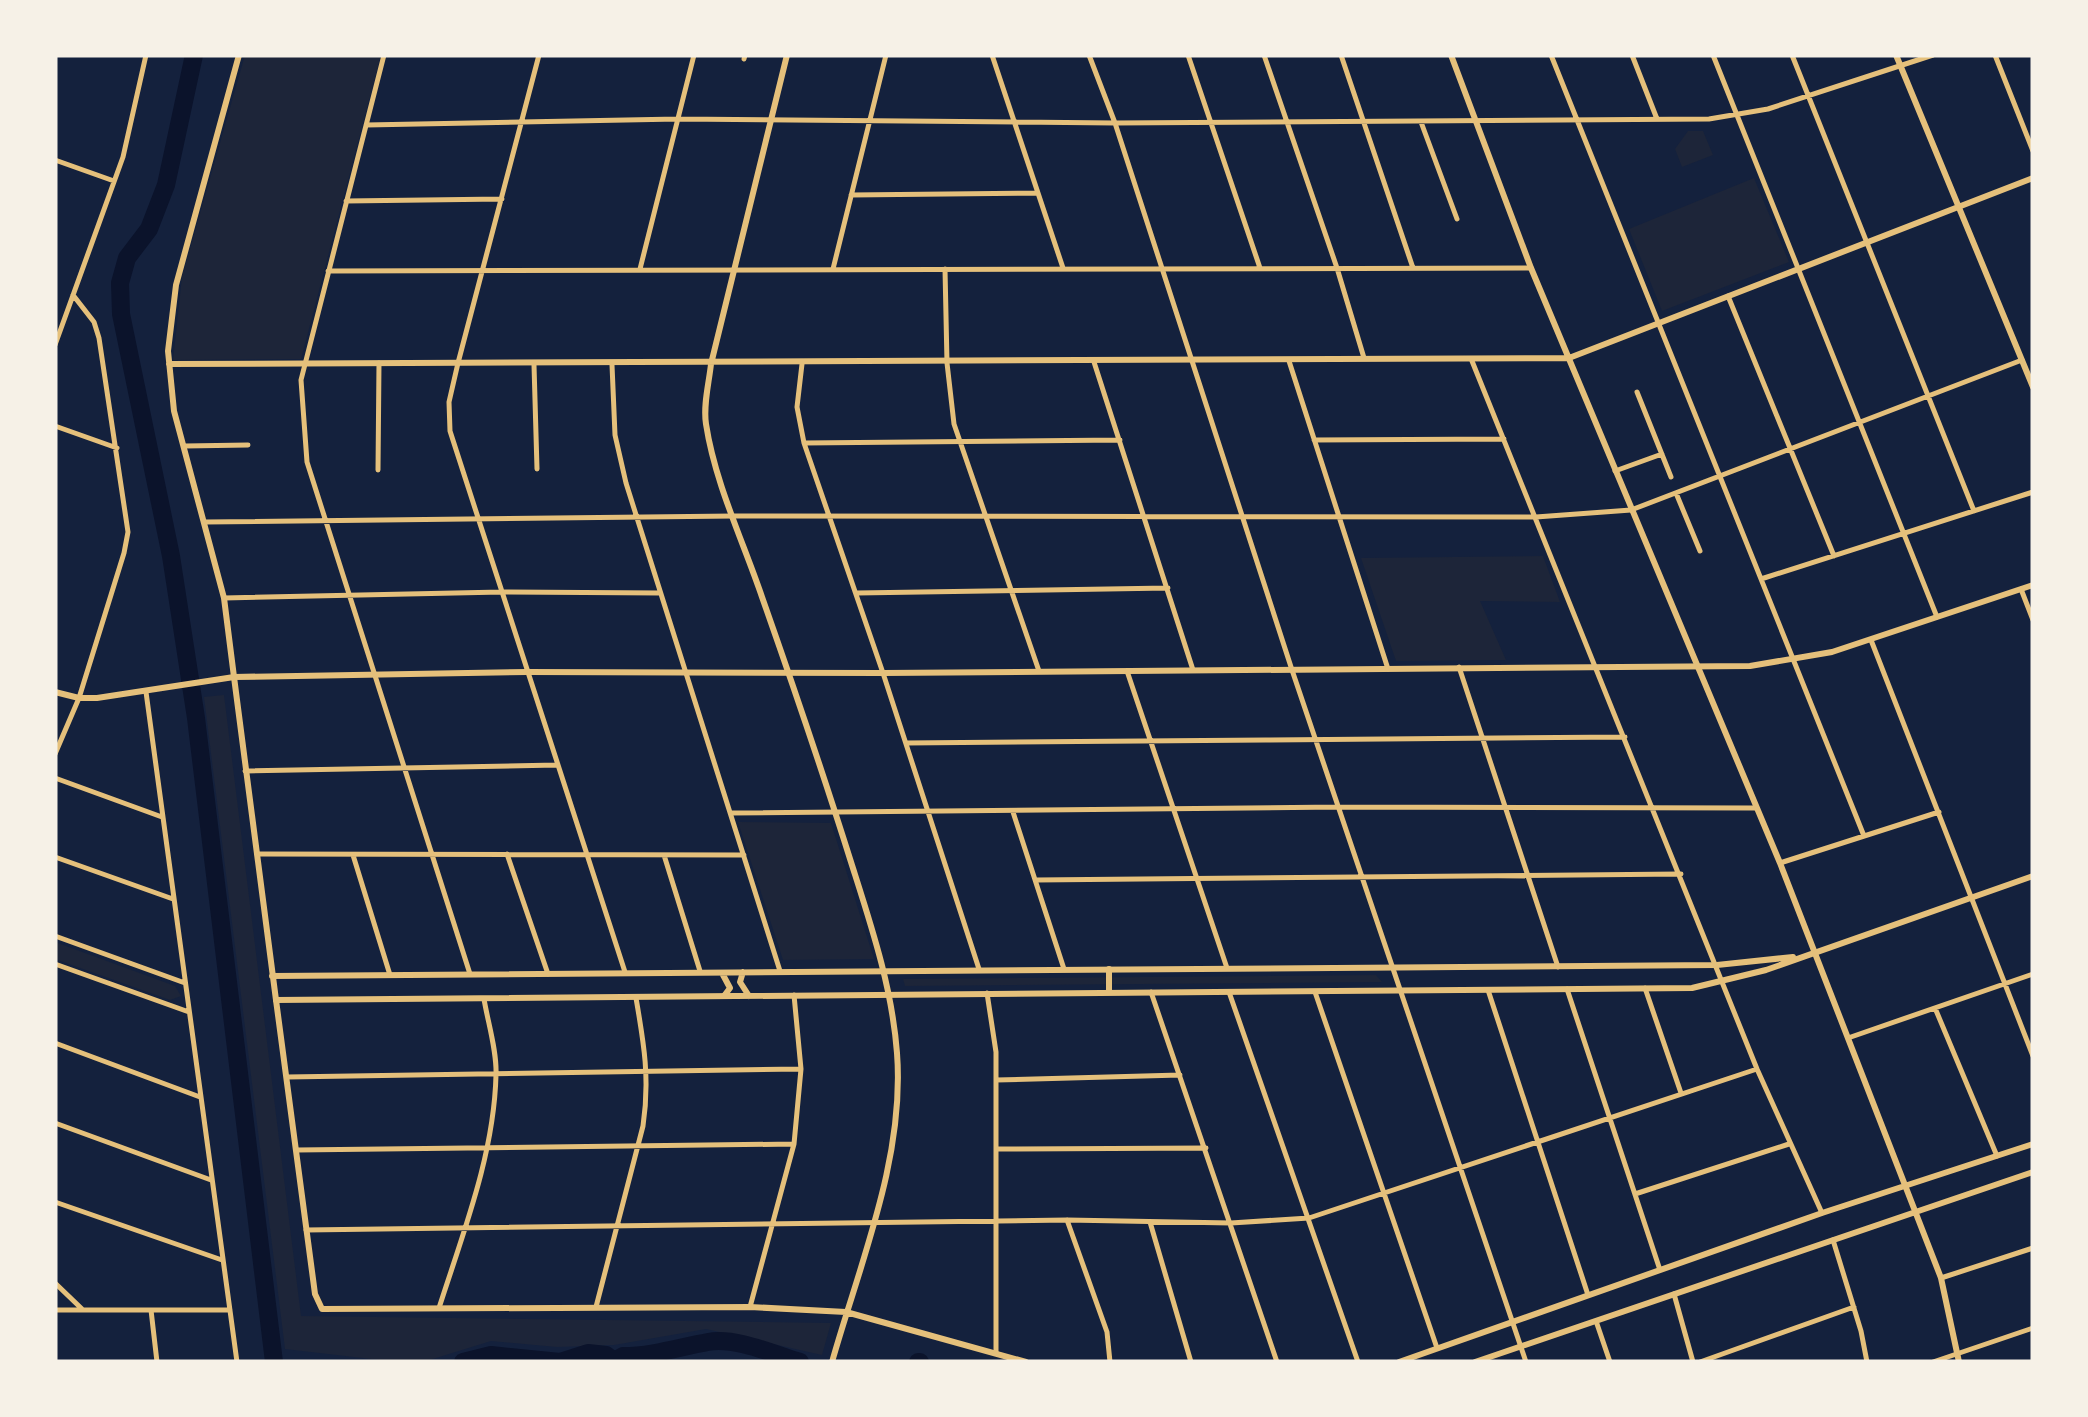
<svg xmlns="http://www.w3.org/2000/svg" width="2088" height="1417" viewBox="0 0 2088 1417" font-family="'Fira Sans',sans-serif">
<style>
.green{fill:#1d2539}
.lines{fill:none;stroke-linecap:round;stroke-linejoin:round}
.river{stroke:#0b132b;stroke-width:18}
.minor{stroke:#e5c07b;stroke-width:5}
.tertiary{stroke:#e5c07b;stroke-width:6}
.secondary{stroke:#e5c07b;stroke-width:6}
</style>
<rect width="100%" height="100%" fill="#14213d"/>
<path class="green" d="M245 55H381L301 359 173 360 182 277Z
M1688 131H1703L1713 155 1682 167 1675 149Z
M1754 178 1789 262 1662 311 1629 229Z
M1543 556 1560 602 1480 601 1506 660 1396 661 1361 558Z
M224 695 301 1316 831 1323 822 1355 706 1329 614 1345 557 1347 491 1341 423 1362H397L285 1349 204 697Z
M738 822 831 823 874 959 783 960Z
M55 942 175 986 181 996 170 1000 55 959Z
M1376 975 1382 982 905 986 903 979Z"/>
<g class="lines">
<path class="river" d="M194 55 166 185 149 229 127 258 120 283 121 314 171 556 196 718 274 1362
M463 1362 491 1355 560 1362 588 1353 606 1355 614 1361 623 1356C653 1356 680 1347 708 1342 736 1337 773 1354 800 1362
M918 1362H920"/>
<path class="minor" d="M384 55 301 380 307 462 470 974
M539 55 458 363 449 402 450 431 625 972
M992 55 1063 268
M1089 55 1115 123 1292 670 1526 1362
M1188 55 1260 268
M1264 55 1337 268 1364 358
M1341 55 1413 268
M1551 55 1864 836
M1632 55 1657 119
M1713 55 1937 617
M1792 55 1974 511
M1995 55 2033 151
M744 59 745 55
M1421 122 1457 219
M366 125 678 119 1115 123 1709 119 1768 109 1933 55
M55 160 114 181
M851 195 1037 193
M346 201 502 199
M640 269 694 55
M833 269 886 55
M945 269 947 363 954 424 1039 671
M328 271 1530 268
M1728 296 1834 556
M55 345 123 157 146 55
M1289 361 1388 669
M1472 361 1757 1069 1822 1213
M1094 362 1193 670
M802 364 797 407 804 443 883 673 979 969
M534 365 537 469
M612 365 615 435 626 483 780 971
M1637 392 1671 477
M55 426 117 448
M1314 440 1504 439
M804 443 1120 440
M185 446 248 445
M378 470 379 363
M1615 471 1662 454
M1676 493 1700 551
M205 522 734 516 1536 517 1631 510 2022 360
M1761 579 2033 492
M2021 589 2033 620
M857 593 1168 588
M224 598 502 592 660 593
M1871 640 2033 1056
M1459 667 1558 967
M1127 671 1227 968
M146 692 237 1362
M906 743C1146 743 1385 737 1625 737
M55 754 79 698 124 553 128 532 99 338 94 322 73 295
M245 771 557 765
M55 778 162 817
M1013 812 1064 969
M730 813 1338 807 1757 808
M257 854 744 855
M507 854 548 974
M353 855 390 975
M664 855 700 971
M55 857 173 899
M1780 863 1939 812
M1036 880 1681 874
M55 936 185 983
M55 964 189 1012
M1645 988 1681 1093
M1567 989 1660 1270
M1488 990 1588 1295
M1151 992 1277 1362
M1229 992 1358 1362
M1315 992 1437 1348
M987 993 996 1052V1352
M1935 1008 1997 1156
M1848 1038 2033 974
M55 1043 200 1097
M287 1077 801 1069
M996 1080 1180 1075
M55 1123 211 1180
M996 1149 1206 1148
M297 1150 794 1144
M1635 1194 1789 1144
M55 1202 222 1260
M1067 1220 1107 1332 1110 1362
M1150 1222 1191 1362
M306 1230 1067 1220 1231 1223 1309 1218 1757 1069
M1833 1240 1861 1331 1867 1362
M1941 1278 2033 1248
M55 1283 82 1309
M1674 1294 1693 1362
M596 1307 643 1126C650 1079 644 1044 636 998
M750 1307 794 1144 801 1069 794 995
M439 1308C463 1233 494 1155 496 1075 497 1051 488 1023 484 999
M55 1310H230
M151 1310 157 1362
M1596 1321 1610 1362
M1700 1362 1854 1307
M1933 1362 2033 1328"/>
<path class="tertiary" d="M787 55 711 364C709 383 703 405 706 424 715 483 743 541 762 597 793 685 823 773 851 862 871 925 892 987 897 1053 905 1158 860 1263 832 1362
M1451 55 1531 268 1780 863 1941 1278 1959 1362
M1896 55 2033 387
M169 364 1569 358 2033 178
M234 677 224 598 174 411 168 351 176 285 239 55
M1109 969V992
M276 1000 315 1294 322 1309 750 1307 846 1312 1026 1362
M1399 1362 1822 1213 2033 1144
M1475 1362 2033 1172"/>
<path class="secondary" d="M234 677 276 1000 1692 988 1766 970 2033 876
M55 692 79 698H97L234 677 527 672 883 673 1750 666 1832 652 2033 585
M743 972 740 982 749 996
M722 973 730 988 724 996
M272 976 1717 965 1793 957"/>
</g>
<rect width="2088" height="1417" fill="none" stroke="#f6f1e7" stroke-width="115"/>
</svg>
